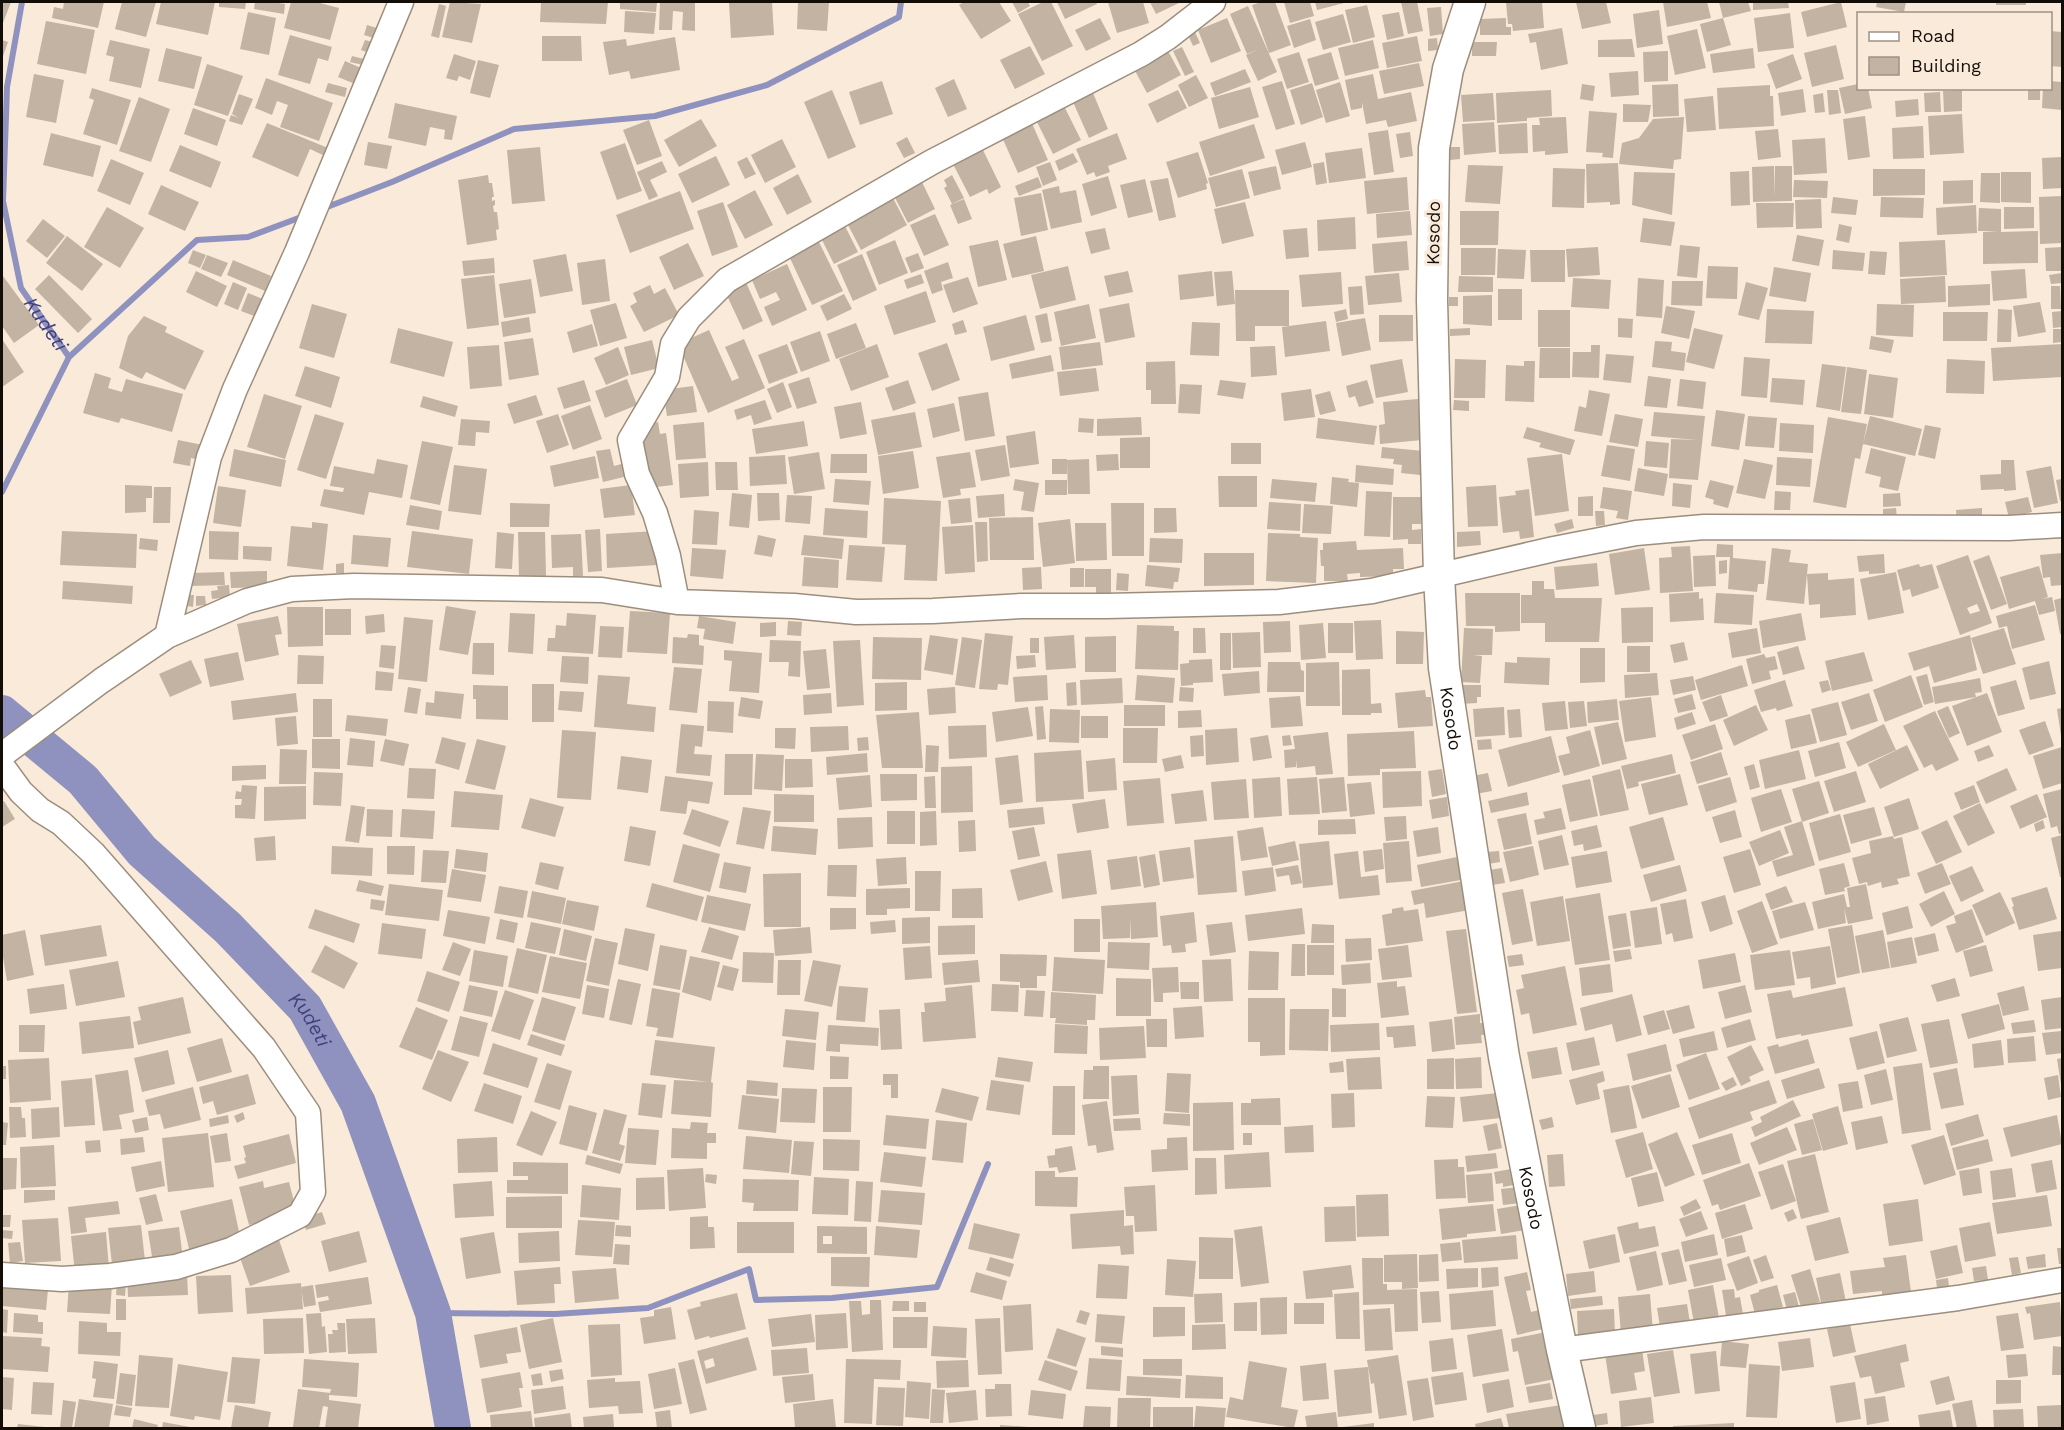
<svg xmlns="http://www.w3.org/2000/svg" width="2064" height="1430" viewBox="0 0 2064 1430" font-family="'Work Sans',sans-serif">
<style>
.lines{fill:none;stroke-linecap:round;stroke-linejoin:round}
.stream{stroke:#8f92be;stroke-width:6}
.river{stroke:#8f92be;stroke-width:36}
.building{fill:#c2b3a3;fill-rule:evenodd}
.minor-casing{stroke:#9c8e7f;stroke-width:27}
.major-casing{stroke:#9c8e7f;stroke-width:33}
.minor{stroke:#fff;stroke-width:24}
.major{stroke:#fff;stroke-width:30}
.labels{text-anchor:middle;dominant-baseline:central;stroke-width:6;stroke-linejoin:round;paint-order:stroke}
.street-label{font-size:18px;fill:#120d07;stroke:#faead9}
.water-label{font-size:20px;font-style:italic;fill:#43427c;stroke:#faead9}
</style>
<rect width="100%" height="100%" fill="#faead9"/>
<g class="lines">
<g class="stream">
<path id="s1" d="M22 2 7 87 3 201 21 288 69 357"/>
<path d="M322 209 392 182 514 129 655 116 767 85 899 17 901 2"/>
<path d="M2 492 69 357 197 240 248 237 304 216"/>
<path d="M433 1313 555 1314 648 1308 749 1269 756 1300 832 1298 937 1287 988 1164"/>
</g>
<path class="river" id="s2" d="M2 713 83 780 142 851 228 928 305 1008 358 1103 433 1313 453 1428"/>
</g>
<path class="building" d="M2 2H11L3 23 2 22Z
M64 2H104L98 28 52 18 54 7 63 9Z
M122 2H156L146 37 115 29Z
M161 2H215L208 35 156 24Z
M219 2H246L245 9 219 7Z
M255 2H272L285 4 284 14 254 9Z
M291 2H316L339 8 330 40 284 28Z
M450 2 481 4 472 43 442 37Z
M541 2H608L606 24 540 22Z
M620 2H657L656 12 620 9Z
M660 2H695V31L682 30 683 12 673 11 672 30H659Z
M772 2 774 35 731 38 729 3Z
M798 2H829L827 31 797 29Z
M964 2H999L1011 21 981 39 959 5Z
M1012 2H1028L1030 6 1018 13Z
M1043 2H1051L1073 46 1042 61 1018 14Z
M1057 2H1096L1097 4 1065 19Z
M1108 2H1143L1149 23 1117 33Z
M1150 2H1181L1156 14Z
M1262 2H1275L1291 45 1269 53 1252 5Z
M1284 2H1310L1314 16 1290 23Z
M1315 2H1348L1317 10Z
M1401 2H1417L1423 31 1408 34Z
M1506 2H1542L1544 28 1513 31 1512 24H1508Z
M1576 2H1606L1611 23 1582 29Z
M1663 2H1707L1711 18 1667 27Z
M1719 2H1748L1751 11 1723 18 1731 45 1707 52 1700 24 1723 18Z
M1753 2H1788L1789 8 1753 10Z
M1841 2 1847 27 1807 37 1801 12Z
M1877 2H1906L1904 12 1876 7Z
M1996 2H2026V5H1996Z
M439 4 446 6 439 38 431 36Z
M1367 5 1375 37 1353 43 1345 10Z
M1248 6 1277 72 1258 81 1246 55 1259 49 1247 54 1230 14Z
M1441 7 1443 34 1430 36 1427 8Z
M1659 10 1663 44 1637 48 1633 14Z
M625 11 656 13 654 34 624 32Z
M248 12 276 18 269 55 240 49Z
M1399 12 1404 36 1387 40 1382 15Z
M1790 13 1794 48 1758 52 1754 18Z
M1343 14 1351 42 1323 50 1315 22Z
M1100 18 1111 39 1086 51 1075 30Z
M1227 18 1241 51 1211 63 1198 30Z
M1506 18V27H1511V35H1480V19Z
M1310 19 1316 40 1294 48 1287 26Z
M46 21 95 30 86 74 37 64Z
M367 25 380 29 377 39 364 35Z
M1193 28 1200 43 1193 46 1186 30Z
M1562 28 1568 64 1541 70 1536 42 1530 43 1528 34Z
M1697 29 1706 68 1675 75 1667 36Z
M2050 31 2062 32V67L2050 66Z
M290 35 332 47 328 61 318 58 310 84 278 75Z
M542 36H581L582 61H542Z
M1417 36 1422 61 1387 68 1382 43Z
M675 37 680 70 631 79 629 71 609 75 603 42 626 39 627 46Z
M1437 38 1438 50 1428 51V39Z
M1632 39 1635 57H1598V40Z
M2 40 8 42 2 59Z
M110 40 150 49 141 88 109 81 114 57 106 55Z
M365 40 376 43 372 54 361 50Z
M1373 40 1379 68 1345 76 1338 48Z
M1472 42H1497L1496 56H1472Z
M1836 45 1844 79 1812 87 1804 53Z
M1030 46 1045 74 1015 89 1000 60Z
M1182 47 1194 72 1185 76 1173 51Z
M166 48 202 57 194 89 158 81Z
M1753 48 1755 68 1713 73 1710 54Z
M1167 49 1181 75 1147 93 1133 67Z
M1668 51V81L1644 82 1643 52Z
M1299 52 1309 82 1287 89 1277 59Z
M1331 52 1339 79 1315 86 1307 59Z
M454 54 476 61 470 80 459 76 457 81 446 78Z
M1793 54 1802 79 1776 89 1767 64Z
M352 56 364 59 363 65 350 62Z
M478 60 499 65 490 98 470 93Z
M345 61 361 68 355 84 338 77Z
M1419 63 1424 86 1384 94 1379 71Z
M207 64 243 76 228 116 194 105Z
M1245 69 1251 82 1215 96 1210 83Z
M1638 71 1639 95 1611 97 1609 73Z
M34 74 64 80 56 123 26 117Z
M1373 74 1378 99 1411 92 1417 121 1388 127 1386 120 1366 124 1362 102V108L1351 110 1345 80Z
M1196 75 1208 98 1189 107 1178 85Z
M266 78 333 103 319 141 280 127 288 105 277 101 272 115 255 108Z
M954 79 967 109 948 117 935 88Z
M882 81 893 114 860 125 849 92Z
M1282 81 1295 124 1276 130 1262 87Z
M2050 81 2062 82V110L2042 108 2043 88H2050Z
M1340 82 1350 116 1326 123 1316 90Z
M328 83 347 88 345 97 325 92Z
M1312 83 1323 117 1301 125 1290 90Z
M1582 84 1595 86 1593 101 1580 99Z
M1678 84 1679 116 1653 117 1652 85Z
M1858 84V88H1868L1872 108 1845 114 1839 88Z
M1770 85V96H1773L1774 126 1719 129 1717 88Z
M1250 87 1259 117 1219 129 1211 98Z
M92 88 131 100 117 145 83 134 94 100 89 98Z
M2028 88H2040V100H2028Z
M1803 89 1806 112 1781 116 1778 93Z
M832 90 856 147 828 159 804 102Z
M1178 90 1187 108 1157 123 1148 104Z
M1551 90 1552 116 1527 118V121L1497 123 1496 93Z
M1827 90H1838L1841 113 1829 115Z
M1962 90V111L1944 112 1943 91Z
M1940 92 1941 112H1925L1924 93Z
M1093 93 1108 129 1089 138 1073 102Z
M1493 93 1495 120 1463 122 1461 95Z
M1823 93 1825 112 1815 113 1813 95Z
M239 94 253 99 242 125 229 121 231 115 239 118 232 114Z
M1713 96 1716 130 1687 132 1684 99Z
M139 97 170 109 151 162 119 151Z
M1918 99 1919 115 1896 117 1895 101Z
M1062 102 1081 140 1053 154 1034 116Z
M395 103 457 116 452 140 444 139 445 130 430 127 426 146 388 138Z
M1623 104 1651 105 1648 122H1623Z
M193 108 226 120 217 146 184 134Z
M1589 111 1617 113 1613 158 1602 157 1603 153 1586 152Z
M1962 114 1964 153 1930 155 1928 116Z
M1865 116 1870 157 1848 160 1843 119Z
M1566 117 1568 153 1545 155V151L1533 152 1532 125H1540L1539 118Z
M1684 117 1681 159 1674 160 1673 169 1619 164 1622 143 1639 138 1653 119Z
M701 119 717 146 679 167 664 140Z
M649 120 662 156 637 165 623 130Z
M1031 121 1048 160 1018 173 1001 135Z
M1494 122 1496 152 1464 155 1462 124Z
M267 123 328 148 325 156 310 149 298 177 252 157Z
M1527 123 1528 153 1499 154 1498 125Z
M1254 124 1265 158 1210 176 1199 142Z
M1923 126 1924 158 1893 159 1892 128Z
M1778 129 1781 157 1758 160 1755 131Z
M1388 130 1394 172 1374 175 1368 133Z
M1410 132 1413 156 1400 158 1396 134Z
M51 133 101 146 93 177 43 165Z
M1117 133 1127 159 1108 166 1110 172 1096 177 1094 172 1087 175 1076 149Z
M907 137 915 153 904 158 896 143Z
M1825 138 1827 173 1794 175 1792 140Z
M782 139 796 167 765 183 751 155Z
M368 142 392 146 387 169 364 165Z
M1305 142 1312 167 1282 175 1275 150Z
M625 143 642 191 617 200 600 152Z
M180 145 221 162 211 188 169 171Z
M540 147 545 201 512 204 507 150Z
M1449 147H1460V159L1450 160Z
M982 148 1001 187 989 194 987 189 970 197 953 164Z
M1362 148 1366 178 1329 183 1325 153Z
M1198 152 1208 183 1206 184 1207 189 1178 198 1166 162Z
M1073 153 1078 162 1059 171 1055 161Z
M716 156 730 185 692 203 678 174Z
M747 157 756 174 745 179 737 162Z
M2062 157V188L2043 189 2042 158Z
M111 159 144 173 130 205 97 191Z
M662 161 667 172 650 180 658 196 649 200 637 172Z
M1050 162 1057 180 1043 186 1036 167Z
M1324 162 1327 183 1316 185 1313 164Z
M1618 163 1620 204 1610 205V202L1587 203 1586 164Z
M1468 165 1503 166 1500 204 1465 202Z
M1276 166 1281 189 1254 196 1248 172Z
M1774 166 1775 198V166H1792V201L1753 202 1752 167Z
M1553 168 1585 169 1584 208 1552 207Z
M1242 169 1250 198 1216 207 1208 178Z
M1873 169H1925V195L1873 196Z
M1749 171 1750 205 1731 206 1730 172Z
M1634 172 1675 173 1672 215 1632 205Z
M2001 172H2031V203L2001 202Z
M1981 173H2000V203L1980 202Z
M798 174 812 202 787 215 773 188Z
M488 175 489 183H492L494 197H492V201L495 200V205L493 206 494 212H497L499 229 496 230 497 240 467 245 458 180Z
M952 175 964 198 952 204 944 188 947 186 944 180Z
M1108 176 1117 208 1091 216 1082 184Z
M1038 177 1042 187 1019 196 1015 186Z
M1407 177 1409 210 1367 214 1364 181Z
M920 178 935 209 908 223 892 192Z
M1168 178 1176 217 1159 221 1150 181Z
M1145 179 1153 212 1128 218 1120 185Z
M1794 180 1828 181 1827 198 1793 197Z
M1973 180V203L1943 204V181Z
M161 185 199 202 185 231 148 214Z
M1059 186 1060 193 1076 190 1082 222 1051 229 1042 190Z
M755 190 773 225 745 239 727 205Z
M680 191 694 229 630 253 616 215Z
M1041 193 1048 230 1021 236 1014 198Z
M892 196 907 225 861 250 846 221Z
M2062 196V243L2040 244 2039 197Z
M1833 197 1858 200 1856 215 1831 213Z
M1881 197 1924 198 1923 218 1880 217Z
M964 199 972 219 958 224 950 205Z
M1821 199 1822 228 1796 229 1795 200Z
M723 202 738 247 712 256 697 211Z
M1245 202 1254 236 1222 244 1214 209Z
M1756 203H1794L1793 227 1757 228Z
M1976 205 1977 233 1937 235 1936 208Z
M107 207 144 228 120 268 84 247Z
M2004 207H2034V228L2004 229Z
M1979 208 2001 209V232L2038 231V263L1983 264V232L1998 231H1978Z
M1410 211 1412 235 1377 238 1376 214Z
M1460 211H1499L1498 245H1460Z
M935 214 949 245 924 256 910 225Z
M1355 217 1356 249 1318 251 1317 220Z
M1643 218 1675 222 1671 246 1640 242Z
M43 219 65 236 47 258 26 241Z
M843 222 858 252 834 264 819 234Z
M1839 224 1852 227 1849 243 1836 240Z
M1105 228 1110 249 1091 254 1085 232Z
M1307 228 1309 257 1286 259 1283 230Z
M1797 235 1824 240 1819 266 1792 261Z
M67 236 103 264 82 291 46 263Z
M1036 236 1044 271 1012 278 1003 244Z
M818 240 843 291 812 305 788 254Z
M895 240 908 273 879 285 866 252Z
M998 240 1007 280 978 287 969 246Z
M1945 240 1947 275 1900 277 1899 242Z
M1407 241 1409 270 1374 273 1372 244Z
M688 243 704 276 674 290 659 257Z
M1680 245 1700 247 1697 278 1677 276Z
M1598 247 1600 275 1568 277 1566 249Z
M2062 247V271H2046L2045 248Z
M1461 248H1496L1495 275H1461Z
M1498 249 1526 250 1524 279 1497 278Z
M193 250 206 255 200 268 188 263Z
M1530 250H1565V282H1531Z
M1833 250 1865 253 1863 271 1832 269Z
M1870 251 1887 252 1885 275 1868 274Z
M918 253 924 268 911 273 905 258Z
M566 254 573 291 540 297 533 260Z
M862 254 877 290 853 301 837 265Z
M207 255 228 263 221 277 201 269Z
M494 258 495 273 464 276 462 261Z
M605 259 610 301 582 305 577 263Z
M233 260 271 276 265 291 227 275Z
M948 262 953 278 941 282 943 290 932 294 924 271Z
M787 264 807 310 772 326 764 307 780 300 776 292 760 299 752 280Z
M1068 266 1076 300 1040 309 1031 275Z
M1708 266 1738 267 1737 299 1706 298Z
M1774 267 1811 273 1806 302 1769 296Z
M2025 269 2027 298 1993 301 1991 271Z
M196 271 227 286 217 307 186 292Z
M1128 271 1133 292 1109 297 1104 276Z
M1212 271 1214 296 1180 300 1178 275Z
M1232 271 1235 304 1217 306 1214 272Z
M1341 272 1343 304 1302 307 1299 275Z
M1399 273 1402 302 1368 305 1365 276Z
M2062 273V283L2051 284 2049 275Z
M921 274 924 283 907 289 904 280Z
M49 275 92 319 78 333 35 289Z
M494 275 499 325 467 329 461 279Z
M3 276 39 325 14 343 2 326V277Z
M1459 276 1493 277V292H1458Z
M1945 276 1946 302 1901 304 1900 279Z
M968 277 978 304 953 313 943 285Z
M1573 278 1611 280 1609 309 1571 307Z
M1638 278 1664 280 1662 318 1636 316Z
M531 279 536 313 504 318 499 284Z
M745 280 763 321 743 330 724 289Z
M1672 281H1703L1702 306 1671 305Z
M233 282 247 288 238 310 224 304Z
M1746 282 1768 288 1759 320 1738 315Z
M1990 284V305L1948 307V286Z
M650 285 654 294 665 288 679 315 644 332 630 306 637 302 633 293Z
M1362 286 1364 314 1350 315 1348 287Z
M2051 286H2060L2061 309H2051Z
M1498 289H1522V320H1498Z
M1235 290H1289V326H1255V341H1236Z
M926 291 936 322 894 335 884 306Z
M248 293 263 299 257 317 241 311Z
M844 294 852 309 827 321 820 306Z
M1492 295V326L1463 324V296Z
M1449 297H1458V306H1449Z
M2040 302 2046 332 2018 337 2013 306Z
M616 303 627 338 600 346 590 310Z
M1129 303 1135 337 1105 343 1099 309Z
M312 304 347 314 334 358 299 348Z
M1089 304 1096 338 1061 346 1054 312Z
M1877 304 1914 305 1913 337 1876 335Z
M1666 306 1695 311 1689 339 1661 333Z
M1346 309 1348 319 1336 322 1334 312Z
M1767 309 1814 311 1812 344 1765 343Z
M1998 309 2012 310 2011 342H1997Z
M1538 310H1570V347H1538Z
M2062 311V327L2053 328 2052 312Z
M1943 312H1988L1987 341H1943Z
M1047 313 1052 341 1041 343 1035 316Z
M1026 315 1035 350 991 361 983 327Z
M1379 315H1413V341L1379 342Z
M144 316 167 327 165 332 204 351 185 390 146 372 142 379 119 368 128 336Z
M529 317 531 332 503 337 501 322Z
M1365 318 1371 350 1342 356 1336 323Z
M1618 318 1633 319 1632 338 1618 337Z
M963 320 967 332 955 335 952 324Z
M1326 321 1330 351 1285 357 1282 327Z
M1192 322 1220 323 1219 356 1190 355Z
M856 323 866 348 836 359 827 334Z
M592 324 598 346 573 353 567 332Z
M398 328 453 342 444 377 390 363Z
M1470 328V335L1450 336V329Z
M1694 328 1723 335 1714 369 1686 362Z
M2053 329H2062V342L2053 343Z
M709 330 732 381 739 378 725 347 744 339 765 388 708 413 678 344Z
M820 331 830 361 801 372 790 342Z
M1871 336 1894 340 1891 353 1869 349Z
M533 338 539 375 509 380 504 342Z
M2 339 24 372 2 387Z
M652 340 659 368 631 375 624 347Z
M1655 341 1672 342 1671 351 1686 353 1684 371 1652 367Z
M1100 342 1103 365 1062 370 1059 347Z
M947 343 960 380 932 391 918 353Z
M787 344 798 373 769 384 758 355Z
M877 344 889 377 851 391 839 359Z
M2062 344V377L1993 381 1991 348Z
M499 345 502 386 470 389 467 347Z
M1591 345H1600L1599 378 1572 377 1573 352H1591Z
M1275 346 1277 375 1251 377 1250 347Z
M618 347 629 375 606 385 594 358Z
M1540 348H1570V378H1539Z
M1606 354 1634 356 1631 383 1603 380Z
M1051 355 1054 371 1012 379 1009 364Z
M1744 357 1770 359 1767 398 1741 396Z
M1402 359 1408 392 1376 398 1370 365Z
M1455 359 1486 360 1485 398H1454Z
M1947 359 1985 361 1984 394 1946 393Z
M1175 361 1176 404H1151V390H1146V362Z
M1524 361H1535L1534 402 1505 401 1506 365 1524 366Z
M1822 364 1846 367 1840 411 1816 407Z
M305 366 340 377 331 408 295 396Z
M1847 367 1867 370 1861 414 1841 412Z
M1096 368 1099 391 1060 396 1057 372Z
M95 373 111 378 108 388 122 392 126 379 183 394 172 432 121 418 119 423 83 413Z
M1869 374 1898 378 1893 418 1864 414Z
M1648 376 1671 379 1667 408 1644 406Z
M809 377 817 403 797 409 788 384Z
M1772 378 1805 380 1803 405 1770 402Z
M627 379 637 405 605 418 595 391Z
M1680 379 1706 382 1703 409 1677 406Z
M584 380 591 401 564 409 557 388Z
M908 380 916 403 893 411 885 388Z
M1220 380 1246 383 1243 399 1217 395Z
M1367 380 1374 403 1359 407 1355 396 1349 398 1346 386Z
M783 382 792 407 777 413 767 389Z
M1180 384 1202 385 1200 414 1178 413Z
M693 386 697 412 667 416 663 390Z
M1311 389 1315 417 1284 421 1281 393Z
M1589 390 1610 394 1602 436 1574 431 1579 406 1586 408Z
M1330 391 1336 411 1320 415 1315 395Z
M988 392 995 436 965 441 958 397Z
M264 394 302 406 285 459 247 447Z
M536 395 543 415 514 424 507 404Z
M423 396 458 406 455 417 420 407Z
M1418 399 1422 440 1380 444 1379 425 1385 424 1383 402Z
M765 400 772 419 754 425 751 415 737 420 734 410Z
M1454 400 1469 401V411L1453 410Z
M861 402 867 434 840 439 834 407Z
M954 403 960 431 933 438 927 409Z
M590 405 602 439 573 450 561 416Z
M1716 410 1745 414 1739 450 1711 446Z
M915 412 922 447 878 455 871 420Z
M1654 412 1705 416 1698 480 1669 478 1671 439 1697 440 1651 436Z
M315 414 344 423 326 479 297 470Z
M558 414 569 445 547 453 536 421Z
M1615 414 1643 419 1638 447 1609 442Z
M1748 416 1777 418 1774 448 1745 446Z
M1870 416 1922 429 1915 456 1863 444Z
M1141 417 1142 435 1097 436V419Z
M1828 417 1867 424 1860 459 1855 458 1846 508 1813 502Z
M1079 418 1094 419 1093 433 1078 432Z
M1318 418 1377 426 1374 445 1316 438Z
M461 419 490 421 489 433 476 432 475 446 458 445Z
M804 421 808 446 756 454 752 429Z
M658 422 660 434 666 433 673 485 648 488 641 437 642 425Z
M704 422 706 458 676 460 673 425Z
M1780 423 1814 425 1813 453 1779 451Z
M1925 425 1941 428 1935 459 1918 455Z
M1527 427 1575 440 1570 455 1539 447 1541 443 1523 438Z
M1035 431 1039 464 1010 468 1006 436Z
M1150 437V468H1120V438Z
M178 440 203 445 200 460 191 458 190 466 173 463Z
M422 441 453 447 440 505 410 499Z
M1646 441 1669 443 1667 468 1644 466Z
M1231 443H1261V464H1231Z
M1005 445 1010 476 981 481 975 450Z
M1607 445 1635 449 1630 481 1601 476Z
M1382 447 1423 451 1420 475 1401 473 1402 465 1393 464 1394 459 1381 458Z
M1871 448 1906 457 1898 491 1879 487 1881 477 1865 473Z
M234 449 286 460 281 487 229 476Z
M610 449 614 466 625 463 628 476 603 482 596 451Z
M913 451 919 488 883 494 878 456Z
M819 452 825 489 794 494 788 457Z
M970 452 976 487 960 489 961 495 943 498 936 457Z
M831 454H867V473H830Z
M1118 454 1119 470 1097 471 1096 455Z
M1562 454 1569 511 1535 516 1527 458Z
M785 455 787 484 750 486 749 457Z
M595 456 599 478 554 487 550 466Z
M1777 457 1812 459 1810 487 1776 485Z
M377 459 408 465 402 498 369 492 364 515 320 506 324 489 343 492 344 488 330 486 334 466 374 474Z
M1052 459H1067V474H1052Z
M1089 459 1090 494H1068L1067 460Z
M1744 459 1773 465 1765 499 1736 493Z
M2001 460H2014L2016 490 2004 491V489L1981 490 1980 475 2001 474Z
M708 462 709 496 680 498 678 464Z
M715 462H737L738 490H716Z
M454 465 487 469 481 515 448 511Z
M1356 465 1394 469 1393 485 1355 482Z
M2051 466 2058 503 2034 508 2026 471Z
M1638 468 1668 474 1664 496 1634 491Z
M1218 476H1257V507H1219Z
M1332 477 1349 479 1348 482 1359 483 1357 507 1330 504Z
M835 479 871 481 869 505 833 502Z
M1015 479 1039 483 1034 512 1021 510 1024 492 1013 490Z
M1272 479 1317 483 1315 502 1270 498Z
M2062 479V501H2060L2056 480Z
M1045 480H1067V495H1045Z
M1710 480 1734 486 1728 508 1713 504 1714 500 1705 497Z
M1673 483 1692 485 1690 508 1672 506Z
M125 485 152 486V498H146V512L125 513Z
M631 485 635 515 604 518 600 489Z
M1496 485 1498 526 1468 527 1466 487Z
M218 486 246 490 241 527 213 523Z
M154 487H171L170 523H153Z
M1603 487 1632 491 1628 520 1616 518 1618 511 1600 508Z
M1529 489 1534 537 1520 539 1519 531 1503 533 1499 497 1516 495 1515 491Z
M1366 491 1392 492 1390 537 1364 536Z
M1775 491 1791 492 1790 510H1774Z
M732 493 752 495 749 528 729 526Z
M757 493H779L780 520 758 521Z
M1900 493 1901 506 1883 507V494Z
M1004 494 1005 516 978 518 976 496Z
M787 495 812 496 810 524 785 522Z
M1593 496V516H1578V497Z
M1393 497H1421V524H1412V530L1421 529V544H1408V539L1393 540Z
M2028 497 2032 512 2009 518 2005 502Z
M884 498 941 501 937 581 904 580 906 545 882 544Z
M970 498 972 522 951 524 948 500Z
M1269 502 1301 504 1300 531 1267 529Z
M510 503 550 504 549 527H510Z
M1111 503H1144V556H1112Z
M1304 504 1333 506 1331 534 1302 533Z
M410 505 442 511 439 530 406 525Z
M825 508 868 511 867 538 823 535Z
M1154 508H1176L1177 532 1154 533Z
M1896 508 1897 519 1883 520V509Z
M1982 508V521L1957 523 1956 510Z
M694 510 719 512 717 545 692 544Z
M1595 511H1604L1605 525 1596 526Z
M1033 517 1034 560H990L989 518Z
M1070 519 1075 563 1043 567 1038 523Z
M1572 519 1574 528 1557 533 1554 524Z
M312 522 328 524 323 570 287 566 291 526 312 528Z
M975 522H987L988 561 977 562Z
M1075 523H1106L1107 560 1076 561Z
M973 525 975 572 945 574 942 527Z
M600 529 602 571 588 572 585 530Z
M62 531 137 534 136 568 60 565Z
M209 531 239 532 238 560 209 559Z
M412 531 473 539 469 574 407 567Z
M656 531 658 565 607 568 606 534Z
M1480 531 1481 545 1457 547V532Z
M497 532 514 534 512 569 495 568Z
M518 532H545L546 576 519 577Z
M1268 533 1300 534V537L1318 538 1316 583 1266 581Z
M581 534 583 576 573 577V567L552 568 551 535Z
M353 535 391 538 388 567 351 564Z
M758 535 776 539 772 557 754 554Z
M804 535 844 539 842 559 801 555Z
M140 538 158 540 157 551 139 549Z
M1150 538 1183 539 1182 563 1149 562Z
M1356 541 1357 550 1403 548 1404 569H1393V576L1360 577V573L1347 574 1348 581H1324V566H1321L1320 550H1323V543Z
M1717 544 1733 545V558L1766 561 1764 584H1758L1757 592 1728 589 1730 557H1716Z
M849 545 885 547 882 582 846 580Z
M243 546 272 547 271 561 243 559Z
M1690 546 1693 591 1660 593 1659 558 1672 557 1671 547Z
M692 548 726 550 723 579 690 576Z
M1644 548 1650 590 1615 595 1609 554Z
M1772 548 1791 550 1789 562 1808 564 1804 604 1766 600Z
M1204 553H1254V585L1204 586Z
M2062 553V585L2051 586 2050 577 2043 578 2040 555Z
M1884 554 1885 573 1869 574V571L1859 572 1857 556Z
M1715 555 1716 586 1694 587 1693 556Z
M1968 555 1992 623 1960 635 1936 566ZM1977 604 1980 611 1970 614 1967 608Z
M1989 555 2007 604 1991 610 1973 561Z
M804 557 839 560 838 588 802 586Z
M1727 560V573L1719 574V561Z
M344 563V573H336V564Z
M1597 563 1599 586 1556 590 1554 567Z
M1919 564 1920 567 1932 564 1939 588 1912 597 1910 589 1903 591 1897 570Z
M1147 565 1180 568 1178 582H1174L1173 589 1145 586Z
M2039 566 2048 597 2042 599 2052 597 2055 611 2039 615 2035 601 2009 609 2000 577Z
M1041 567 1042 589 1023 590 1022 568Z
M1070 568H1084V587H1070Z
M1085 569H1111V593H1096V587H1085Z
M267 571V587L231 588 230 572Z
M224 572 225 585 192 586V573Z
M1896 572 1904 613 1868 620 1860 579Z
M1117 573 1129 574 1128 591 1116 590Z
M1828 573V580L1854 578 1856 615 1820 618V604L1809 605 1807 574Z
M63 581 133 586 132 604 62 599Z
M1532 581H1544V589H1554L1555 598H1602L1599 642H1545V623H1521V595H1532Z
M229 585 230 597 212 599 211 591 218 590 217 586Z
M1699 592V599L1703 598 1704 620 1670 622 1669 594Z
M1465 593H1520V631L1495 632V626H1466Z
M1716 593 1754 595 1752 625 1714 623Z
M189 595H194L193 607 188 606Z
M196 596H205L206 605 196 606Z
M2062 598V634H2060L2054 600Z
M2035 605 2045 640 2012 649 2007 626 1999 628 1996 616Z
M446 606 476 611 468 655 439 650Z
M287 607H323V646L288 647Z
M1653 607V642L1622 643 1621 608Z
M325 609H351V635H325Z
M630 611 670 613 667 654 627 652Z
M510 613 535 614 533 654 508 652Z
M567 613 596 615 593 654 547 651 548 638H555L556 625 566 626Z
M1801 613 1806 640 1763 648 1759 621Z
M384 614 385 632 366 634 365 616Z
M278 616 282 634 275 635 279 655 245 662 237 624Z
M699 616 736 622 733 644 703 639 705 629 697 628Z
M404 617 433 620 427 682 398 679Z
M1381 620 1383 659 1356 660 1354 621Z
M788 621 802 622 801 636 787 635Z
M1290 621 1291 652 1264 653 1263 622Z
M776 622V636L760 637V623Z
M1323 623 1326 658 1301 660 1299 625Z
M1328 623H1353V653H1328Z
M1137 625 1174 626V631H1179L1178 670 1135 669Z
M600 626 624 627 622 658 598 657Z
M1193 628H1205L1206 653H1193Z
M1464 628 1493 629 1492 655H1473L1482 656 1480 683 1461 682Z
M1757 628 1761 653 1732 658 1728 633Z
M2004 628 2016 664 1983 674 1971 638Z
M1396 631 1424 632 1423 664H1396Z
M1260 632 1261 667 1233 668 1232 633Z
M985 633 1013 636 1008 685 998 684 997 690 979 689Z
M1220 633H1231V670H1220Z
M688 634 699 635V645L704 646 703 665 672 663 673 637 687 638Z
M930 635 958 639 953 675 924 670Z
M1074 635 1076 668 1046 670 1044 637Z
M1970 635 1977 670 1934 683 1929 666 1914 671 1908 653Z
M1116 636V672H1085V637Z
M873 637 922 638 921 680 872 679Z
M962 637 982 640 975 688 955 685Z
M1030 638H1039V653H1030Z
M770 640 801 641 800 677 788 676 789 662H769Z
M860 640 864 705 837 707 833 641Z
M1684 642 1688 660 1674 663 1670 645Z
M473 643H494V675L472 674Z
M381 645 396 646 394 669 379 667Z
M1627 646H1650V672H1627Z
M1798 646 1805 669 1783 675 1777 652Z
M1580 648H1605V682L1580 683Z
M826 649 830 688 807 690 803 651Z
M724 650 762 653 759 693 729 691 732 661 724 660Z
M238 652 244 680 210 687 204 659Z
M1864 652 1873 681 1832 691 1825 661Z
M1764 654 1766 658 1775 656 1778 669 1769 671 1771 679 1752 684 1746 659Z
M298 655 324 656 323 684H297Z
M1035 655 1036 667 1017 669 1016 656Z
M562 656 589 657 588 684 560 682Z
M1517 657 1550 658 1549 685 1504 683 1505 662 1517 663Z
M1212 659 1213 682 1193 683V685L1181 686 1180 664 1189 663V660Z
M191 660 202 683 170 697 159 674Z
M2049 661 2056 694 2030 700 2022 668Z
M1268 662H1300L1301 670 1304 671V692H1267Z
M1339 662 1340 706H1306V663Z
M1742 665 1748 686 1701 700 1695 680Z
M674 667 702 669 697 713 669 710Z
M1370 669 1371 704 1381 703 1382 713H1371V715H1342V670Z
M376 671 394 673 392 691 375 690Z
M1259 671 1260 693 1224 696 1222 674Z
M1657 673 1659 695 1625 698 1624 675Z
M1927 674 1934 702 1924 705 1916 677Z
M598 675 630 677 627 704 656 707 654 732 594 727Z
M1047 675 1048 700 1015 702 1013 677Z
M1137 675 1175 678 1173 703 1135 700Z
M1911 675 1923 707 1885 722 1873 690Z
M1693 676 1696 690 1673 695 1670 680Z
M1122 678 1123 703 1081 705 1080 680Z
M1980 678 1982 692 1975 693 1976 697 1935 704 1932 687Z
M1785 680 1793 706 1777 711 1776 708 1761 712 1754 690Z
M1828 680 1831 690 1822 693 1819 682Z
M2016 680 2025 709 1998 716 1990 687Z
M907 682V710L875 711V683Z
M1076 682 1077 705 1067 706 1066 683Z
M532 684H554V722H532Z
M473 685 508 686V720L476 719V699H473Z
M1461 685H1481V697H1477V703L1461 704Z
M408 687 421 689 417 714 404 712Z
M955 687 956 713 929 715 927 689Z
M1180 687 1194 688 1193 702 1179 701Z
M1425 690 1426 697H1431L1433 726 1398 728 1395 693Z
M435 691 464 694 461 719 425 715 426 702 434 703Z
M560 691 584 692 582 712 558 710Z
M296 693 298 712 233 720 231 701Z
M831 693 832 713 804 715 803 695Z
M1869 693 1878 721 1851 730 1841 702Z
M1987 693 2002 732 1967 746 1952 706Z
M1692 694 1696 709 1678 713 1674 699Z
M1721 695 1728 716 1710 722 1702 702Z
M1300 696 1303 726 1271 728 1269 698Z
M741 697 763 701 760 719 738 716Z
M1651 697 1656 737 1625 742 1619 701Z
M313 699H332V737H313Z
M1617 699 1619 720 1588 723 1587 702Z
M708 701 734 702 733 733 707 731Z
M1565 701 1568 729 1545 731 1542 703Z
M1584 701 1587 726 1570 728 1568 702Z
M1838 702 1847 735 1820 742 1811 709Z
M1124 705H1165V726H1124Z
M1756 705 1768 730 1734 746 1723 720Z
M1043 706 1046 739 1037 740 1035 707Z
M1948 706 1960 733 1949 738 1937 711Z
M1028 707 1033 736 996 742 992 712Z
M1504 707 1505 735 1475 737 1473 709Z
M2062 708V735L2061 736 2057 709Z
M1050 709 1080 710 1079 743 1049 742Z
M1520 709 1522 737 1509 738 1507 710Z
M1201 710 1202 727 1178 728V711Z
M1935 711 1959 760 1936 771 1932 764 1924 768 1903 726Z
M919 712 923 768H882L876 715Z
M1692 712 1696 724 1677 730 1674 718Z
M1810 714 1817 743 1791 749 1785 720Z
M347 715 388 719 386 736 345 731Z
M296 716 298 744 277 746 275 718Z
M1081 716H1108V738H1081Z
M2045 721 2054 746 2029 755 2019 730Z
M1618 722 1627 759 1602 765 1594 727Z
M681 724 704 726 702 747 695 746 694 754 712 755 710 776 676 773Z
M1715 724 1723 749 1691 760 1682 735Z
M1884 724 1896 750 1858 767 1846 742Z
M986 725 987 757 949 759 948 726Z
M848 726 849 750 811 752 810 727Z
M775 728H796L795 749 775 748Z
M1123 728H1158L1157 763H1123Z
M1237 728 1239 762 1206 765 1205 730Z
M562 730 596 732 591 800 557 798Z
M1590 730 1600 766 1564 776 1558 756 1570 753 1566 737Z
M1414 731 1416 768 1380 769V775L1348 776 1347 734Z
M1328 732 1333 774 1316 775 1315 766 1297 768 1296 760V767L1285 768 1284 750 1295 749 1293 736Z
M1203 735 1204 756 1191 757 1190 736Z
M1268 735 1272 758 1253 761 1250 738Z
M1290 735 1292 745 1283 746 1282 736Z
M1551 736 1560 772 1508 787 1498 750Z
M442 737 466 743 459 770 435 763Z
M868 737 869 750 858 751 857 738Z
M350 738 375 741 373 767 347 765Z
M312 739H340V769L312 768Z
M385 739 409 744 404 766 380 761Z
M477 739 506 746 495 790 465 783Z
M1491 739 1492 749 1478 750 1477 740Z
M1839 742 1846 768 1815 777 1808 751Z
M926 745 939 746 938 772H925Z
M1907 745 1919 770 1880 789 1868 764Z
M1989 745 1994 756 1978 762 1974 751Z
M2062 747V783L2043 789 2033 756Z
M280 749 307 750 306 784H279Z
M1081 750 1084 799 1036 802 1034 753Z
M1799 750 1806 779 1765 789 1759 760Z
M1721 752 1728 775 1697 784 1690 762Z
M867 753 868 772 827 775 826 757Z
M725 754H753L752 795H724Z
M756 754 784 755 782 791 754 789Z
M1672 754 1676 773 1638 782 1639 786 1627 789 1621 766Z
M1018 755 1023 802 1000 805 995 758Z
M1181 755 1184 768 1165 772 1162 759Z
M621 756 652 760 648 793 617 789Z
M1115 758 1117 790 1088 792 1086 761Z
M785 759H812L813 787 785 788Z
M1754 764 1760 787 1750 790 1744 767Z
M266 765V779L232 781V766Z
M972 766 973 812 941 813V767Z
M409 768 436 769 434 799 407 798Z
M2007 768 2017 790 1986 804 1976 782Z
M1442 769 1446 794 1432 797 1428 771Z
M1620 769 1629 810 1600 816 1592 776Z
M1421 771 1422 806 1383 808 1382 772Z
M1856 771 1866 802 1834 812 1824 781Z
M314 772 343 773 341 806 313 805Z
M1488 773 1492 791 1475 794 1472 776Z
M880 774H917V800L881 801Z
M1680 774 1688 805 1649 815 1641 784Z
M870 775 872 807 839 810 836 778Z
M665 776 713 782 709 804 688 801 686 814 660 811Z
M935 776 936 808H925L924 777Z
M1280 777 1282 816 1254 818 1252 779Z
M1317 777 1320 814 1289 815 1287 779Z
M1344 777 1347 811 1322 813 1319 779Z
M1730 777 1737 802 1706 812 1698 786Z
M1160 778 1164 823 1127 826 1123 781Z
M1246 779 1249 818 1214 820 1211 782Z
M1590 779 1598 816 1570 822 1562 785Z
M1819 781 1829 813 1802 822 1792 789Z
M1371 782 1375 814 1350 817 1347 784Z
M242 785 257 786 255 819 235 818V805H241L242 799H235L236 791 241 792Z
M1974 785 1980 802 1961 810 1954 793Z
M306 786V819L264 821V787Z
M1781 789 1792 822 1761 832 1751 798Z
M2062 789V833L2059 834 2057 826 2051 828 2043 794Z
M1203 790 1207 821 1175 824 1171 794Z
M454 791 503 795 499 830 451 827Z
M1527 792 1529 805 1491 813 1488 801Z
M774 794 814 795V822H774Z
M2037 794 2047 817 2020 829 2010 806Z
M1447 797 1449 816 1432 819 1429 800Z
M530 798 564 807 555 837 521 828Z
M1909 798 1919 829 1894 837 1884 807Z
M1105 799 1109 828 1077 833 1072 804Z
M4 801 15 819 2 827V802Z
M1980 803 1995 833 1968 846 1953 816Z
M351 805 365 807 359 843 345 841Z
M743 807 771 811 764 849 736 844Z
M1043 807 1045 824 1009 828 1007 810Z
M1874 807 1882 835 1851 844 1843 815Z
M1561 808 1566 829 1537 835 1534 820 1545 818 1543 812Z
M367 809 393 810 392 837 366 836Z
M402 809 435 811 433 839 400 837Z
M692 809 729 821 720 847 683 834Z
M1735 810 1742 837 1720 843 1712 817Z
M887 811H915V844H887Z
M936 811 937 845 920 846V812Z
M1526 813 1532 844 1504 850 1497 819Z
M1840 814 1851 852 1819 861 1809 823Z
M1406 816 1407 839 1386 841 1384 817Z
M872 817 873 847 838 849 837 818Z
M1663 817 1675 860 1641 869 1629 827Z
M1355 819 1356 834 1318 835V820Z
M975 820 976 851 959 852 958 821Z
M1947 820 1962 852 1936 864 1921 832Z
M2043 820 2045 828 2036 832 2034 824Z
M1802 821 1815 865 1777 877 1772 861 1793 855 1784 827Z
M1597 825 1602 847 1584 851 1583 844 1574 846 1571 831Z
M630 826 656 831 650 866 624 861Z
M773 826 818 829 816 855 771 851Z
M1034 827 1040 856 1018 860 1012 831Z
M1263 827 1268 857 1241 861 1237 831Z
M1438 827 1441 853 1417 857 1413 831Z
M1780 830 1789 853 1759 866 1749 842Z
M1562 835 1569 865 1544 870 1538 841Z
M2062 835V877H2060L2051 838Z
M275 836 276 860 256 861 254 838Z
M1233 836 1237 892 1198 895 1194 840Z
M1893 836 1894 839 1902 837 1910 876 1897 879 1899 884 1882 888 1881 882 1868 886 1867 882 1859 884 1852 858 1871 853 1869 841Z
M1295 841 1299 860 1272 866 1268 847Z
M1329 841 1333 885 1303 888 1299 844Z
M1409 841 1412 881 1386 883 1383 843Z
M683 844 720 854 710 892 673 882Z
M332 846 373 848 372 876 331 874Z
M387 846H415L414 875 387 874Z
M1533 846 1539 875 1510 882 1503 852Z
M1190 847 1194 878 1163 882 1159 851Z
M456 849 488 853 486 872 454 868Z
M1382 849 1384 869 1365 872 1363 851Z
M1750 849 1761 885 1734 893 1723 857Z
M423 850 449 851 446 883 421 882Z
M1091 850 1097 894 1062 899 1057 854Z
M1358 851 1361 877 1378 875 1380 895 1339 899 1334 854Z
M1499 851 1500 862 1488 864 1486 852Z
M1607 851 1612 882 1576 888 1571 857Z
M1155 854 1160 885 1144 888 1139 857Z
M1137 856 1141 886 1111 890 1107 860Z
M906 857 907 884 878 886 876 859Z
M1457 857 1461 880 1421 887 1417 865Z
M1046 861 1053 892 1018 901 1010 870Z
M540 862 564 867 558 890 535 884Z
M724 862 751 867 746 893 719 888Z
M1844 863 1850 886 1844 888 1845 891 1825 895 1819 869Z
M1942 863 1951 884 1925 894 1917 873Z
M828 865H857L856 897 827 896Z
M1298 865 1302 883 1291 885 1289 875 1277 877 1275 869Z
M1680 865 1687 891 1651 902 1643 875Z
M1972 866 1984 891 1961 902 1949 876Z
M1273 867 1276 891 1245 896 1242 871Z
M1502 868 1505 883 1492 885 1489 870Z
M452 869 486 875 481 902 447 897Z
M915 871H941L940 911H915Z
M801 873V927H764L763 874Z
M359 880 384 886 381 896 356 891Z
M1464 881 1469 910 1426 918 1424 903 1414 905 1411 891Z
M652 883 704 897 697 921 646 907Z
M389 884 443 890 439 921 385 915Z
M1866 884 1873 919 1848 924 1844 908 1846 923 1818 929 1812 902 1844 894 1847 907H1850L1847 888Z
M499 886 528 891 523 918 494 913Z
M1786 886 1793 902 1771 910 1765 894Z
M2047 887 2057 919 2019 930 2012 907 2014 906 2011 898Z
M910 888V908L887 909V915H866V889Z
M982 888 983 918H952V889Z
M1523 889 1533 941 1512 945 1502 893Z
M532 891 566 898 561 924 527 917Z
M1944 891 1955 914 1931 927 1919 904Z
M2000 892 2015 923 1986 936 1972 905Z
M1600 893 1610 960 1575 965 1565 899Z
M707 895 751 904 745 931 701 922Z
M1725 895 1733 924 1710 932 1701 902Z
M1563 896 1570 941 1537 946 1530 902Z
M371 899 385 901 383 911 370 909Z
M1686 899 1693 938 1674 942 1672 933 1666 935 1660 904Z
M567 900 599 906 594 931 562 924Z
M1762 901 1778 944 1752 953 1737 911Z
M1156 902 1158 937 1131 939 1130 918V938L1103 939 1101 906Z
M1805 902 1814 930 1780 939 1772 911Z
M1908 906 1913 928 1887 935 1882 913Z
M1403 907 1404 911 1418 909 1423 941 1386 946 1382 915 1392 913V909Z
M1657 907 1662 944 1635 948 1630 911Z
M830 908H856V929L830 930Z
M1302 908 1305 934 1248 941 1245 915Z
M315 909 360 924 354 943 308 928Z
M1972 909 1984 942 1956 953 1946 926 1956 923 1954 916Z
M448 910 490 917 485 944 443 936Z
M1194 912 1197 942 1185 944 1186 952 1172 953 1171 945 1163 946 1160 916Z
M1626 913 1631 946 1613 949 1608 916Z
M930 917V943L902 944V918Z
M500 919 518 923 514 943 496 939Z
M1074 919H1100V952H1074Z
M895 920 896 932 871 934 870 922Z
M531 922 561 928 555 954 525 948Z
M1232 922 1236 952 1210 956 1206 925Z
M382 923 426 929 422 959 378 954Z
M1312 924 1334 925V943H1311Z
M101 925 107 956 45 966 40 935Z
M975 925V954L938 955V926Z
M1852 925 1860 973 1837 978 1828 929Z
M709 927 739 936 732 960 701 952Z
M810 927 812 953 775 956 773 930Z
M625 928 655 934 648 971 618 964Z
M564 929 592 936 586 961 559 955Z
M1466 929 1477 1012 1457 1014 1446 931Z
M25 930 34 975 7 981 2 951V935Z
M1883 930 1890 968 1862 973 1855 936Z
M2061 931 2062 968 2038 971 2033 935Z
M1935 933 1939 951 1918 956 1914 938Z
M1912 937 1917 963 1891 968 1887 942Z
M595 938 618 943 609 986 586 981Z
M1371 938 1372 960 1346 962 1345 939Z
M453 942 471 949 460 976 442 970Z
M1108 942 1150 943 1149 970 1107 968Z
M1292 944H1305V976H1291Z
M325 945 358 963 344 989 311 972Z
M660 945 687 950 680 990 653 985Z
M1307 945H1334V975H1307Z
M1408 945 1412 977 1382 980 1378 949Z
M1986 945 1993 971 1970 977 1963 951Z
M930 946 932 978 905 980 903 948Z
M1830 946 1836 984 1811 989 1810 977 1797 979 1792 952Z
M517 948 547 955 538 994 508 987Z
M1630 949 1632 959 1615 962 1613 951Z
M474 950 508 956 503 987 469 981Z
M1790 950 1795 985 1755 990 1750 955Z
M1249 951 1279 952 1278 990H1248Z
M743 952 774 953 773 983 742 982Z
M1735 953 1741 982 1703 989 1698 960Z
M1000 954 1047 955 1046 976H1037V988H1020V982L1000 981Z
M1522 954 1524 965 1509 967 1507 956Z
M550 956 587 963 580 999 542 992Z
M690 956 720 962 711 1001 682 992Z
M1054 957 1105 960 1103 994 1052 991Z
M1231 959 1233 1001 1204 1002 1202 960Z
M778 960H801L800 995H777Z
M813 960 841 965 832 1007 804 1001Z
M978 960 980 982 944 985 942 963Z
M118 961 125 997 76 1006 69 970Z
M1370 963 1371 983 1342 985 1341 965Z
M1610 964 1613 992 1582 996 1579 968Z
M723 965 739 969 733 991 717 987Z
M1565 966 1577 1025 1533 1034 1529 1013 1521 1015 1516 990 1524 988 1521 975Z
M1178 967 1179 992 1163 993V1002H1154L1152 968Z
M427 971 460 982 449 1012 417 1001Z
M1116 978 1151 979V1016H1116Z
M1955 978 1960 996 1937 1002 1931 985Z
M618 979 641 984 632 1025 609 1020Z
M1397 981V987L1405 986 1409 1015 1381 1018 1377 983Z
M1180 982H1199V999H1181Z
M64 984 67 1009 30 1014 27 989Z
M992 984 1019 985 1018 1012 991 1011Z
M469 985 498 991 492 1017 463 1011Z
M587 985 609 989 604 1018 582 1014Z
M972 985 976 1038 923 1042 921 1012H925L924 1003 946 1001 945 988Z
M1745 985 1752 1012 1725 1019 1718 992Z
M839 986 868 988 865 1022 836 1020Z
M2024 986 2029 1010 2003 1016 1997 993Z
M1845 987 1853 1026 1801 1036V1034L1776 1039 1767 994 1791 990 1793 998Z
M652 988 680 993 673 1038 656 1036 658 1028 646 1026Z
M1332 988 1346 989V1017H1332Z
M505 990 534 1000 520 1040 491 1031Z
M1026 990 1045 991 1043 1017 1024 1016Z
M1051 992 1096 995 1095 1020H1087V1025L1055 1023 1056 1018H1050Z
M1632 994 1642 1035 1616 1042 1612 1024 1585 1031 1580 1008Z
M183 997 191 1033 138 1045 133 1022 141 1020 138 1007Z
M542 997 576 1007 565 1041 532 1031Z
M2062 997V1028L2045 1030 2041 1000Z
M1248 998H1285V1055L1260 1056V1042H1248Z
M1999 1004 2005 1029 1968 1039 1961 1014Z
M1689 1005 1695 1028 1673 1034 1666 1011Z
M1202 1006 1204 1037 1175 1039 1173 1008Z
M416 1007 448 1020 432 1060 399 1047Z
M785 1009 819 1012 816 1040 782 1036Z
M900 1009 902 1049 881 1050 879 1010Z
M1290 1009H1329L1328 1051 1289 1050Z
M1664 1010 1670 1029 1648 1035 1643 1016Z
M1480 1014V1023H1484L1485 1035H1481L1482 1043 1456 1045 1454 1017Z
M130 1016 134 1048 82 1054 79 1022Z
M460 1016 488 1023 479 1057 451 1050Z
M1908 1017 1917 1051 1887 1058 1879 1024Z
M1146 1019H1167V1047H1147Z
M1452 1019 1455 1049 1432 1052 1429 1022Z
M1750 1019 1756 1040 1727 1048 1721 1028Z
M1949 1019 1958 1063 1930 1068 1921 1024Z
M2034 1020 2036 1032 2013 1034 2011 1023Z
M1379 1023 1380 1050 1331 1052 1330 1025Z
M1055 1024 1088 1026 1087 1054 1054 1053Z
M19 1025H45L44 1052H19Z
M828 1025 879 1028 878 1046 840 1044V1052L826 1051Z
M1414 1025 1416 1046 1394 1048 1393 1037H1387L1386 1027Z
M1144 1026 1146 1058 1100 1060 1099 1028Z
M1714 1031 1718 1050 1683 1057 1679 1039Z
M1877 1031 1885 1063 1857 1070 1849 1038Z
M2061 1031 2062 1053 2046 1055 2042 1033Z
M531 1034 565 1045 561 1056 527 1045Z
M2034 1036 2036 1061 2008 1063 2007 1039Z
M1594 1037 1600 1065 1572 1071 1566 1043Z
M222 1038 232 1072 197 1082 187 1048Z
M1808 1039 1815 1063 1775 1074 1767 1047 1778 1044 1779 1047Z
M655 1040 715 1047 711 1082 713 1083 711 1117 671 1114 674 1080 709 1082 650 1075Z
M786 1040 816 1043 814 1070 783 1067Z
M2001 1040 2004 1065 1974 1068 1972 1044Z
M493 1043 538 1058 528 1088 483 1074Z
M1666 1044 1672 1071 1633 1081 1627 1054Z
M1751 1045 1764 1070 1749 1077 1751 1081 1741 1086 1727 1057Z
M1557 1047 1562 1074 1532 1079 1527 1052Z
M168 1050 175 1084 142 1092 134 1058Z
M438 1050 469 1062 451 1102 422 1089Z
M1706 1053 1720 1089 1689 1100 1676 1065Z
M830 1056 849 1057 848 1079H830Z
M998 1057 1033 1062 1030 1082 995 1077Z
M1380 1057 1382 1089 1348 1090 1346 1059Z
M1481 1057 1482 1088 1456 1089 1455 1059Z
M49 1058 51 1100 10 1103 8 1060Z
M1454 1058V1089H1427V1059Z
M2062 1058V1085H2061L2057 1059Z
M1343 1061 1344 1072 1330 1073 1329 1063Z
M547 1063 572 1071 560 1110 534 1102Z
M1922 1063 1931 1130 1902 1134 1893 1067Z
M2 1066H6V1079H2Z
M1093 1066H1109V1099H1083L1084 1070H1093Z
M1819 1068 1825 1088 1787 1099 1781 1080Z
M1957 1068 1964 1105 1941 1109 1933 1073Z
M1886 1069 1893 1100 1871 1105 1864 1075Z
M128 1070 134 1112 119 1115 122 1129 103 1131 95 1075Z
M1603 1071 1605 1081 1597 1084 1600 1099 1576 1105 1569 1080Z
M1167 1073 1191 1074 1189 1113 1165 1111Z
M248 1074 256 1104 217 1115 213 1101 203 1104 199 1087Z
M883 1074H898V1098H891V1085H883Z
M1670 1074 1680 1107 1642 1119 1631 1086Z
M1137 1075 1139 1114 1113 1116 1111 1076Z
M2058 1075 2061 1097 2048 1100 2044 1078Z
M1733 1077 1737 1085 1726 1091 1721 1083Z
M92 1078 95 1125 64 1127 61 1081Z
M747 1080 778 1083 777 1096 746 1094Z
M991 1080 1024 1085 1020 1115 986 1110Z
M1769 1080 1777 1103 1750 1112 1753 1120 1699 1139 1688 1108Z
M1858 1081 1863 1108 1843 1112 1838 1084Z
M484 1083 522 1096 513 1124 474 1111Z
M642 1083 666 1085 662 1118 638 1115Z
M1629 1085 1637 1128 1611 1133 1603 1090Z
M1053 1086H1075V1135H1052Z
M193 1087 201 1120 164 1129 160 1114 149 1116 145 1100Z
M823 1087H852L851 1132H823Z
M782 1088 817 1089 815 1123 780 1122Z
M942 1088 979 1097 972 1121 935 1112Z
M1354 1093 1355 1127 1332 1128 1331 1094Z
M1498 1093 1501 1118 1463 1122 1460 1097Z
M742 1095 779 1099 776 1133 738 1129Z
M1427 1096 1455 1097 1453 1128 1425 1127Z
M1280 1098 1281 1125H1241V1103H1251V1099Z
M1793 1100 1801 1116 1755 1137 1751 1127 1762 1122 1760 1117Z
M1107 1101 1114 1150 1097 1153 1096 1145 1088 1146 1082 1105Z
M1233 1102 1234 1150 1193 1151V1103Z
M569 1105 597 1113 587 1151 559 1144Z
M1838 1106 1848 1144 1823 1151 1812 1114Z
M9 1107H21L22 1118H25L26 1137 10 1138Z
M59 1107 60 1137 32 1139 31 1109Z
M604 1109 627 1115 619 1144 625 1146 620 1161 592 1153Z
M531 1111 557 1122 542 1156 516 1145Z
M243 1112 245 1119 237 1123 234 1116Z
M1164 1113 1190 1114V1126L1163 1124Z
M1978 1114 1984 1136 1951 1146 1945 1124Z
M228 1115 229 1123 210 1127 209 1119Z
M886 1115 929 1119 926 1149 883 1145Z
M2057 1115 2062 1144 2011 1157 2003 1128Z
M1882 1116 1888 1143 1856 1150 1851 1122Z
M147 1117 149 1130 135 1133 132 1120Z
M1552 1117 1554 1127 1542 1130 1539 1120Z
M1140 1118 1141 1130 1114 1131 1113 1119Z
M1813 1119 1822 1150 1802 1155 1794 1124Z
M936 1120 967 1123 963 1163 932 1160Z
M2 1122 8 1123 6 1145H2Z
M691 1122 708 1123 707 1133H716V1143H707V1159L671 1158 672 1128 690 1129Z
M1497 1123 1502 1148 1488 1151 1483 1126Z
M1313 1125 1314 1152 1285 1153 1284 1127Z
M1787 1127 1797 1150 1759 1165 1750 1143Z
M628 1128 659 1130 656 1165 625 1163Z
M1643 1132 1653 1169 1626 1178 1615 1140Z
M1677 1132 1695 1175 1665 1187 1648 1144Z
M208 1133 214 1187 168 1192 162 1138Z
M227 1133 231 1161 215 1163 210 1136Z
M1243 1133H1252V1145H1243Z
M1732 1133 1741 1163 1702 1175 1692 1145Z
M289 1134 296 1163 238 1179 234 1166 246 1163 244 1158 246 1157 243 1146Z
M1944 1135 1956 1175 1924 1185 1911 1145Z
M746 1136 792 1140 789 1173 743 1169Z
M143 1137 145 1152 121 1155 120 1139Z
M497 1137 498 1172 458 1173 457 1139Z
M1187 1137 1188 1170 1152 1172 1151 1150 1167 1149V1138Z
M823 1139 860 1140 859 1171 823 1170Z
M1988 1139 1993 1161 1957 1170 1952 1148Z
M100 1140 101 1152 86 1153 85 1141Z
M794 1141 814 1142 811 1176 791 1174Z
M54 1145 56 1186 21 1188 20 1147Z
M1072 1146 1076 1170 1059 1173 1057 1167 1049 1168 1047 1156 1055 1155V1149Z
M884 1152 926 1157 922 1187 880 1182Z
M1269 1152 1271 1187 1225 1189 1224 1155Z
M1496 1153 1498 1168 1467 1172 1465 1156Z
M1563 1154 1565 1186 1549 1187 1547 1155Z
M1815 1154 1829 1212 1801 1219 1787 1161Z
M587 1155 623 1164 620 1174 585 1164Z
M2 1158H17L16 1189 2 1190Z
M1195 1158H1216L1217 1194 1195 1195Z
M1458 1159V1167H1464L1466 1198 1436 1199 1434 1160Z
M2052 1160 2057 1189 2036 1193 2031 1164Z
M161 1161 165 1186 136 1192 131 1167Z
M513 1162 568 1163V1194L507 1193V1180H528V1176H513Z
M1749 1163 1761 1196 1720 1210 1718 1204 1712 1206 1703 1180Z
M1783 1164 1796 1201 1771 1210 1758 1172Z
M703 1168 706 1208 669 1211 667 1170Z
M1517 1168 1519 1184 1503 1187V1183L1496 1184 1494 1172Z
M1979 1168 1982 1193 1963 1196 1959 1171Z
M2012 1168 2016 1197 1993 1200 1990 1171Z
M1035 1171H1055V1177H1078L1077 1207 1035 1206Z
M1657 1172 1664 1201 1638 1207 1631 1178Z
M1492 1173 1494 1201 1468 1203 1466 1175Z
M706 1174 717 1175 716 1184 705 1182Z
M664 1177 665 1209 636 1210V1178Z
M814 1177 849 1179 848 1215 812 1214Z
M743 1179 799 1180 798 1211H753L754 1203 742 1202Z
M263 1181 264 1188 289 1182 297 1213 249 1225 239 1187Z
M492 1181 494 1216 455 1218 453 1184Z
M856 1181 873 1182 871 1222 854 1221Z
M582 1185 621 1188 619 1220 580 1217Z
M1155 1185 1157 1231 1135 1232 1134 1216H1126L1124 1187Z
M1519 1187 1521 1203 1503 1205 1501 1189Z
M24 1190H55V1200L24 1203Z
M881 1190 925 1193 922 1225 878 1222Z
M156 1194 163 1221 146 1225 139 1198Z
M1388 1194 1389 1236 1357 1237 1356 1195Z
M2047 1195 2052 1226 1997 1234 1992 1203Z
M562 1196V1228H506V1197Z
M232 1199 241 1241 190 1253 180 1211Z
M1696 1199 1701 1208 1684 1216 1680 1207Z
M1918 1199 1923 1241 1889 1246 1883 1204Z
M118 1201 120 1214 85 1218 87 1232 71 1234 68 1207Z
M1493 1204 1496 1231 1467 1234V1237L1442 1240 1439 1209Z
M1745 1204 1753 1229 1722 1239 1715 1213Z
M1521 1205 1525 1230 1501 1234 1497 1209Z
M1355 1206 1356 1241 1325 1242 1324 1207Z
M1793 1209 1797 1218 1788 1222 1784 1213Z
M1124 1210V1226L1133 1225 1134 1254 1121 1255 1120 1246 1072 1249 1070 1214Z
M1701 1211 1708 1229 1686 1237 1679 1219Z
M322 1212 326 1224 306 1230 302 1218Z
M2 1215H11L10 1227H2Z
M708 1216V1227H714L715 1248 690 1249V1217Z
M1840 1217 1849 1253 1815 1261 1806 1226Z
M58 1218 61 1261 25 1263 22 1220Z
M578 1220 615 1222 612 1257 575 1255Z
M737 1222H794V1253H737Z
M1638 1222 1639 1229 1655 1226 1659 1246 1624 1254 1617 1227Z
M1990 1222 1996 1256 1965 1262 1959 1228Z
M974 1223 1020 1234 1013 1259 968 1249Z
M141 1225 145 1261 112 1265 108 1228Z
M616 1225 631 1226V1237L615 1236Z
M817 1226 867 1227V1254L817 1253ZM823 1236H832V1244H823Z
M876 1226 920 1230 917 1258 874 1255Z
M1262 1226 1269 1283 1241 1287 1234 1230Z
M179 1227 183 1259 153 1263 148 1231Z
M2 1230 13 1231 12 1239 2 1238Z
M359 1231 367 1262 329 1272 321 1241Z
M559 1231 560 1261 519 1263 518 1233Z
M106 1232 109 1269 75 1273 71 1236Z
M494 1232 501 1273 466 1279 460 1238Z
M1615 1234 1620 1262 1589 1269 1583 1241Z
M1714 1234 1718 1255 1685 1262 1681 1242Z
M1516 1235 1518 1259 1464 1263 1462 1240Z
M1742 1235 1746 1252 1727 1257 1724 1239Z
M1199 1237 1233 1238V1279H1199Z
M279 1240 290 1272 250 1286 238 1252 251 1251Z
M20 1242 23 1261 10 1263 8 1243Z
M1460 1242 1462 1260 1442 1262 1440 1244Z
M615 1244 630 1245 629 1265 613 1264Z
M1957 1245 1963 1273 1936 1279 1930 1251Z
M2057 1248H2062V1264H2059Z
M1679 1249 1687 1281 1669 1285 1661 1253Z
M1656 1251 1663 1285 1637 1291 1629 1257Z
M1417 1254 1418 1288 1402 1289V1282H1384V1255Z
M1438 1254 1439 1281 1419 1282V1255Z
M2045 1254 2046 1267 2028 1269 2026 1257Z
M1766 1255 1774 1278 1761 1282 1753 1260Z
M1906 1255 1911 1292 1882 1295V1291L1853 1294 1850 1271 1885 1267 1883 1258Z
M1749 1256 1758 1283 1737 1291 1727 1264Z
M831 1257H870L869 1287 831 1286Z
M990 1257 1014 1264 1010 1277 986 1270Z
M2018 1257 2021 1273 2012 1275 2009 1258Z
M1362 1258H1383V1284H1387V1290L1417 1289 1418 1331 1395 1332 1394 1304 1363 1305Z
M1721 1258 1726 1280 1694 1287 1689 1265Z
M1167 1259 1196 1261 1193 1297 1165 1295Z
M1098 1264 1129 1266 1127 1299 1096 1298Z
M1351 1265 1354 1288 1332 1290 1333 1297 1306 1299 1303 1271Z
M1986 1266 1988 1280 1974 1281 1972 1268Z
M560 1267 561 1284H554L555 1303 517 1305 514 1271Z
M1498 1267 1499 1286 1482 1288 1481 1268Z
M616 1268 619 1299 575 1303 572 1271Z
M1478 1268V1287L1447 1289 1446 1269Z
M1810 1269 1820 1302 1801 1307 1791 1275Z
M1594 1271 1596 1292 1568 1296 1566 1274Z
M976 1272 1007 1281 1002 1300 970 1292Z
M1527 1272 1531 1290 1526 1291 1531 1312 1543 1309 1547 1328 1517 1335 1504 1277Z
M187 1273 188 1295 128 1297 127 1275Z
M1840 1273 1846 1302 1822 1308 1816 1278Z
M231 1275 233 1312 198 1314 196 1276Z
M368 1277 372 1304 320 1312 318 1302 329 1300 328 1296 317 1298 315 1285Z
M1948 1278 1949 1287 1937 1288 1936 1280Z
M117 1282 126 1283 125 1296 116 1295Z
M69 1283 112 1284 110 1314 67 1312Z
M301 1283 303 1309 247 1314 245 1288Z
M2 1285 48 1290 46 1310 2 1306Z
M313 1285 316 1305 304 1307 301 1287Z
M1713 1285 1719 1318 1694 1323 1688 1290Z
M1777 1285 1783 1307 1755 1314 1750 1295 1759 1292V1290Z
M1734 1289 1735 1298 1740 1297 1744 1320 1727 1322 1722 1290Z
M1493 1290 1496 1326 1451 1330 1449 1294Z
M1439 1291 1441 1322 1422 1323 1420 1292Z
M1359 1292 1360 1339H1336L1334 1294Z
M1795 1292 1799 1307 1787 1310 1783 1295Z
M737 1293 746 1329 710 1338 709 1336 695 1340 687 1310 701 1306 700 1302Z
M1222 1293 1223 1322 1195 1323 1194 1294Z
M1650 1294 1653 1332 1621 1334 1618 1297Z
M1602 1296 1603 1305 1571 1309 1570 1299Z
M1287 1297V1334L1261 1335 1260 1298Z
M116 1299H126V1320H116Z
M870 1300H881L883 1350 852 1352 849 1301H861L862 1315 870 1314Z
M893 1301H909V1311H892Z
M914 1302H926V1312H914Z
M1257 1302V1331H1234V1303Z
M2060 1302 2062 1336 2034 1340 2030 1313 2027 1314 2025 1307Z
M1294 1303H1324V1324H1294Z
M1031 1304 1033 1350 1005 1352 1003 1306Z
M1687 1304 1691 1329 1661 1333 1657 1308Z
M671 1307 676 1339 644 1344 640 1318 654 1316V1310Z
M1153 1307H1185V1336L1153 1337Z
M1390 1308 1393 1350 1365 1351 1363 1310Z
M2 1309 8 1310 7 1333 2 1332Z
M1614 1309 1615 1335 1578 1337 1577 1311Z
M1080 1310 1090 1313 1086 1325 1076 1322Z
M14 1313 38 1315V1322H43V1334L13 1332Z
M321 1313 322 1327 325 1326 327 1352 309 1354 306 1314Z
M846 1313 848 1348 816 1350 815 1315Z
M2018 1313 2024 1348 2001 1351 1996 1316Z
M811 1314 815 1342 772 1347 768 1319Z
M1097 1314 1125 1316 1122 1344 1095 1342Z
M893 1317H928L927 1348H893Z
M303 1318 304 1353 264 1354 263 1319Z
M375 1318 377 1353 348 1354 346 1319Z
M553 1318 562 1362 529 1369 520 1325Z
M1000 1318 1002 1374 978 1375 975 1319Z
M79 1321 107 1323V1332H121L120 1356 78 1354Z
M337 1323H345L346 1352 329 1353 328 1334H333L332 1330H338Z
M620 1324 622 1375 591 1377 588 1325Z
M1225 1324 1226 1349 1192 1350V1325Z
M1850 1324 1856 1352 1833 1357 1827 1329Z
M933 1326 967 1328 966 1358 931 1356Z
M517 1327 521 1352 506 1354 508 1363 480 1368 474 1335Z
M1057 1328 1086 1338 1076 1367 1047 1358Z
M1502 1329 1509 1371 1473 1377 1467 1335Z
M1546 1332 1555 1379 1525 1385 1518 1351 1513 1352 1511 1339Z
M2 1336 42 1338 41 1346 50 1347 48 1372 2 1369Z
M748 1337 757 1370 706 1384 697 1351ZM713 1358 715 1366 706 1369 704 1361Z
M1453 1338 1457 1369 1432 1372 1429 1341Z
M1810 1338 1814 1367 1782 1371 1778 1342Z
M1722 1341 1749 1344 1746 1368 1720 1366Z
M1906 1344 1909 1361 1900 1363 1905 1387 1875 1394 1871 1376 1860 1378 1854 1356Z
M1101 1346 1123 1348V1357L1101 1355Z
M2053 1346 2062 1347V1375H2052Z
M807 1348 809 1373 773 1376 771 1350Z
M1642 1349 1645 1371 1634 1373 1637 1390 1611 1394 1605 1354Z
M1673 1350 1680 1393 1654 1397 1647 1354Z
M1716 1351 1720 1391 1695 1394 1690 1354Z
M2026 1354 2028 1376 2008 1378 2006 1355Z
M139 1355 173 1358 169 1408 135 1406Z
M1398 1355 1407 1415 1379 1419 1374 1383 1371 1384 1367 1360Z
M232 1357 260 1359 255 1404 227 1402Z
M1089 1358 1122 1360 1120 1391 1086 1389Z
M304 1359 359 1363 357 1397 329 1395V1400L361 1404 358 1428H325L328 1407 323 1406 319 1428 293 1427 298 1389 330 1393 331 1389 302 1387Z
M694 1359 707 1410 690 1414 678 1363Z
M846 1359 901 1360 900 1380 874 1379 872 1424 844 1423Z
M1143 1359H1182V1376L1143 1375Z
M968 1360 969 1387 937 1388 936 1361Z
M1045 1360 1078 1371 1071 1391 1038 1380Z
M94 1361 118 1364 114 1399 93 1397 96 1379 92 1378Z
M1249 1361 1287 1368 1281 1407 1298 1410 1294 1428 1226 1417 1230 1397 1243 1400Z
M1326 1363 1329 1399 1303 1401 1300 1366Z
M178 1364 228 1372 220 1420 195 1416 194 1420 170 1416Z
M1749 1364 1780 1366 1777 1418 1746 1417Z
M1368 1367 1372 1413 1338 1417 1334 1370Z
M675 1368 682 1404 654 1409 648 1374Z
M562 1369 564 1379 551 1382 549 1371Z
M520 1372 523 1388H519L522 1407 487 1413 481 1379Z
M1463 1372 1467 1400 1435 1405 1431 1377Z
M120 1373 136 1375 132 1406 116 1404Z
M541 1373 543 1385 533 1386 531 1375Z
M813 1374 815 1400 785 1403 782 1377Z
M1186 1375 1223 1377V1399L1185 1398Z
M1127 1376 1181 1379 1180 1398 1126 1395Z
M1949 1376 1955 1400 1936 1405 1930 1381Z
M2 1377 14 1378 12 1410 2 1409Z
M615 1378V1382L640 1381 643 1413 619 1414 618 1406 589 1408 587 1380Z
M1428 1378 1434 1417 1413 1421 1407 1381Z
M1509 1379 1514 1407 1487 1413 1482 1384Z
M1996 1380H2021V1403L1996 1404Z
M907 1381 931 1383 929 1419 905 1417Z
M33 1382 54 1383 52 1415 31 1414Z
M1855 1382 1861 1419 1836 1423 1830 1386Z
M1550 1383 1553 1399 1529 1403 1526 1387Z
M995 1384H1011L1012 1416 986 1417 985 1389H995Z
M563 1386 566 1409 534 1414 531 1390Z
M878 1387 905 1388 903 1426 876 1425Z
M932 1389 945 1390 943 1423H930Z
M976 1390 978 1420 949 1423 946 1393Z
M1031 1390 1066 1394 1063 1419 1028 1415Z
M1885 1396 1889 1421 1867 1425 1864 1399Z
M1651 1397 1654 1423 1621 1427 1619 1401Z
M1118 1398H1151L1150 1428H1117Z
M79 1399 113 1404 109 1428H74Z
M833 1399 836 1428H795L793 1404Z
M63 1400 76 1402 72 1428H60Z
M1972 1400 1977 1428H1957L1952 1404Z
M116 1405 132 1408 130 1417 114 1415Z
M235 1405 271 1412 268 1428H231Z
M1561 1405 1565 1428H1509L1506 1414Z
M2062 1405V1428H2038L2037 1406Z
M1085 1406 1111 1407 1110 1428H1083Z
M1196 1406 1226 1408 1224 1428H1194Z
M1153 1407H1193V1428H1153Z
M2023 1409 2024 1428H1994L1993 1410Z
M670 1410 672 1428H657L655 1412Z
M1950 1410 1953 1428H1920L1918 1415Z
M531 1411 533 1428H491L490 1415Z
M1336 1412 1338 1428H1307L1305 1416Z
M570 1413 572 1428H535L534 1418Z
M1607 1413 1608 1424 1594 1426 1593 1415Z
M613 1414 614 1428H584L583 1417Z
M1501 1418 1504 1428H1476L1475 1424Z
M134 1419 158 1425 157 1428H132Z
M163 1422 190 1427V1428H162Z
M1374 1423V1428H1343V1427Z
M1734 1423V1428H1673V1426Z
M18 1424 45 1427 44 1428H17Z
M1000 1425 1029 1427V1428H1000Z"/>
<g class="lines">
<g class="minor-casing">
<path id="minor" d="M677 602 668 556 655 513 637 474 630 440 667 377 673 344 689 318 727 280 932 162 1141 54 1168 37 1213 2
M167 636 209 457 235 389 297 252 401 2
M2 755 101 681 167 636 247 601 292 589 354 586 602 590 677 602 794 606 856 612 933 611 1021 606H1107L1279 602 1372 591 1554 549 1636 533 1704 527 2009 528 2062 525
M2 766 21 792 40 810 61 823 93 853 264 1048 308 1113 313 1192 300 1215 231 1250 176 1267 110 1276 62 1279 2 1275
M1562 1350 1958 1298 2062 1280"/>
</g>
<g class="major-casing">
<g id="major">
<path id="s3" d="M1470 2 1448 69 1434 148 1432 300 1439 576 1444 668 1504 1057 1562 1350 1580 1428"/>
</g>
</g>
<use href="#minor" class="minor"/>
<use href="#major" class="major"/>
</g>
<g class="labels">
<g class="street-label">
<text transform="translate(1433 233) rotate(-89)">Kosodo</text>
<text stroke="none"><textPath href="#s3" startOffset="722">Kosodo</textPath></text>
<text stroke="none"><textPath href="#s3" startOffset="1208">Kosodo</textPath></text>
</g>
<g class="water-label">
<text stroke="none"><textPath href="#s1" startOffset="333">Kudeti</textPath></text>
<text stroke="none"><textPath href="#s2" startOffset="436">Kudeti</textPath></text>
</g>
</g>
<rect width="2064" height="1430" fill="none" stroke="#120d07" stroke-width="6"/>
<rect x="1857" y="12" width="195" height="78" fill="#faead9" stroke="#9d9285" stroke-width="1.5"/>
<rect x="1869" y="32" width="30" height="9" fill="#ffffff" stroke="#9d9285" stroke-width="1.5"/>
<text x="1911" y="42" font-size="18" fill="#120d07">Road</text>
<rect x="1869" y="57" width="30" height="18" fill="#c2b3a3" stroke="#9d9285" stroke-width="1.5"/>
<text x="1911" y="72" font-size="18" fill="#120d07">Building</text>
</svg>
